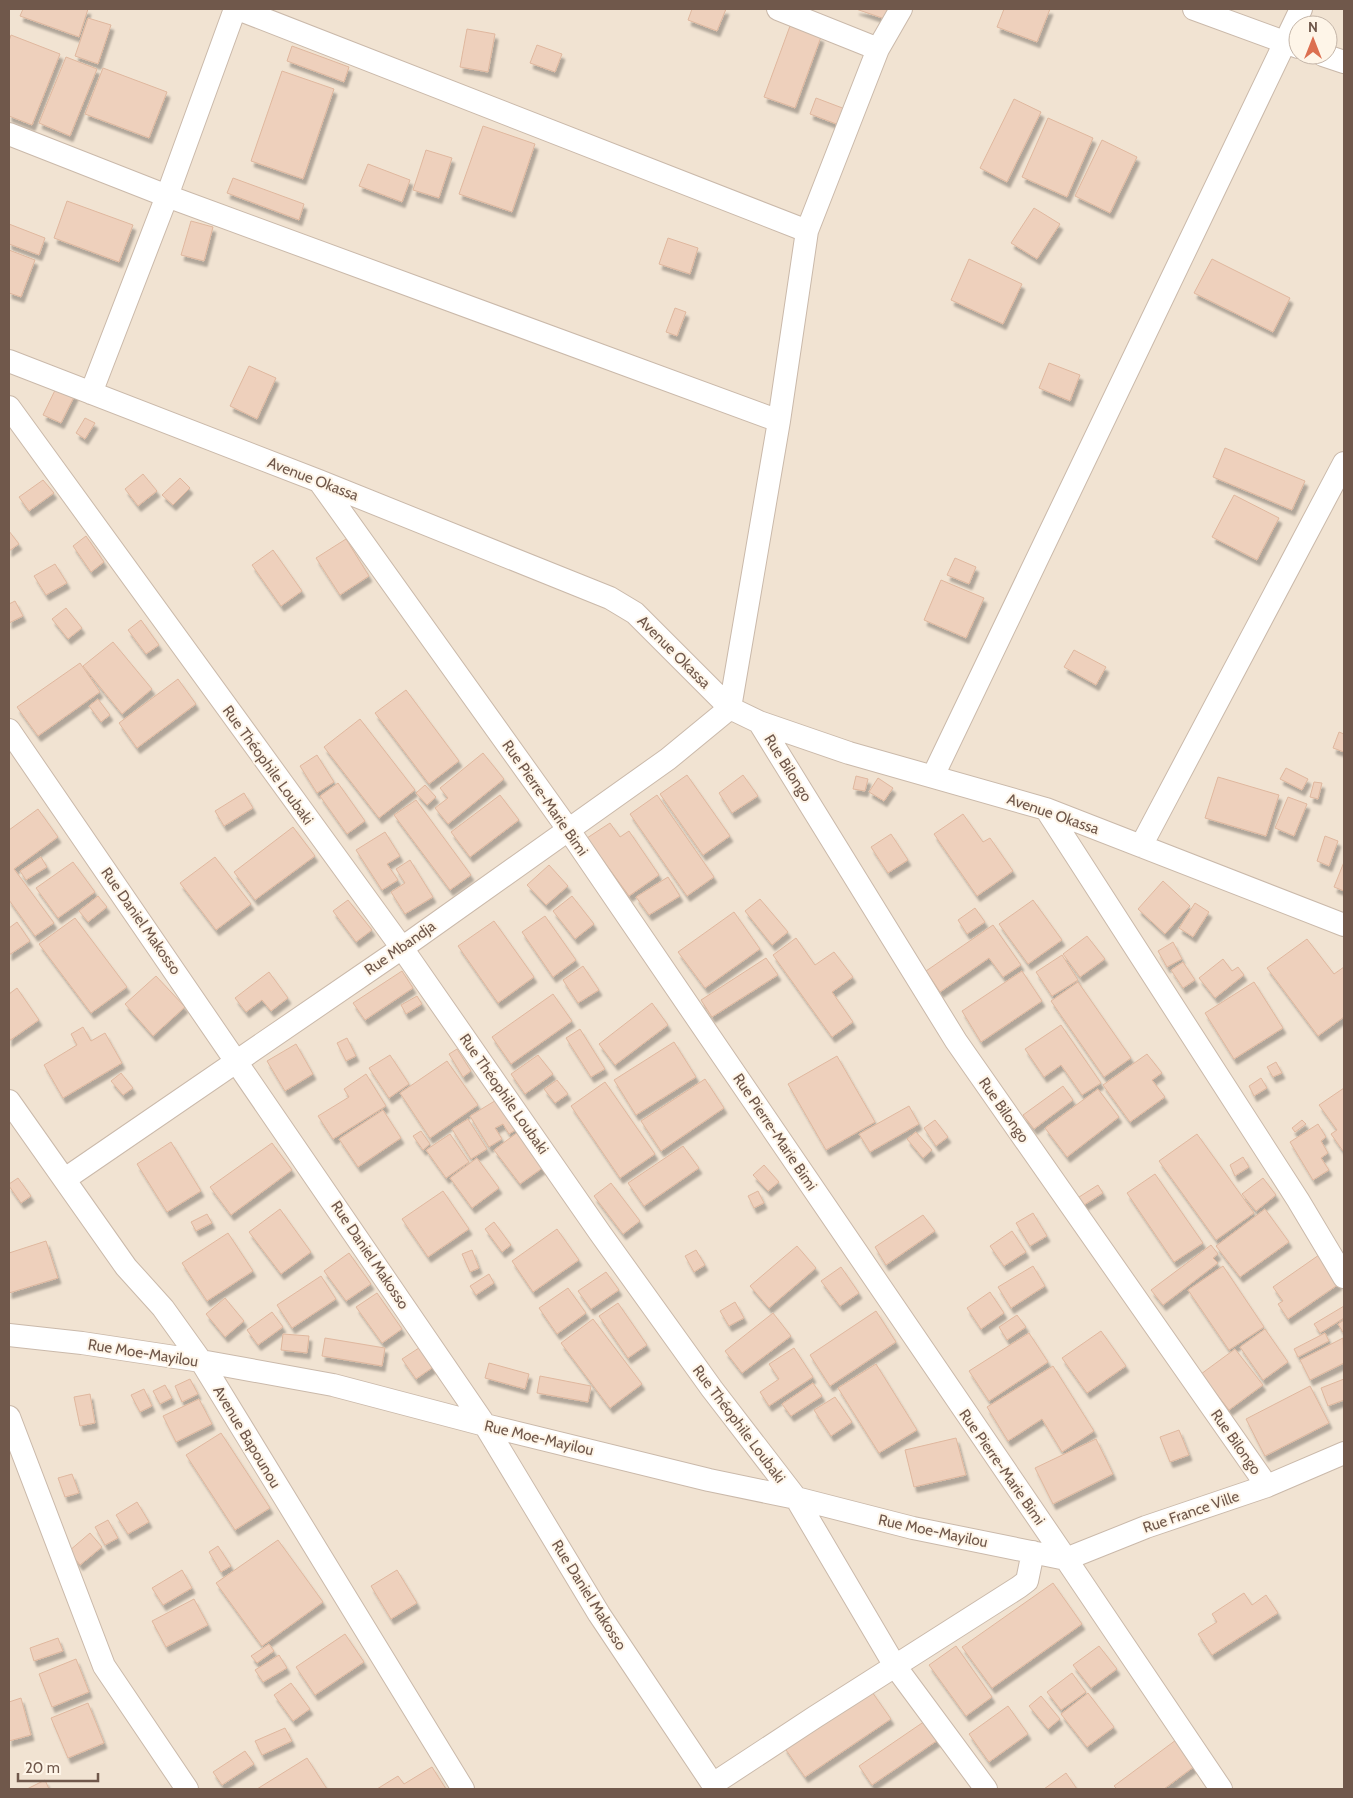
<svg xmlns="http://www.w3.org/2000/svg" width="1353" height="1798" viewBox="0 0 1353 1798" font-family="Cabin,sans-serif">
<style>
.residential{fill:#f1e3d2;fill-rule:evenodd}
.building{fill:#eed0bc;stroke:#dfb79e;filter:url(#shadow)}
.lines{fill:none;stroke-linecap:round;stroke-linejoin:round}
.minor-casing{stroke:#cab9aa;stroke-width:24}
.minor{stroke:#fff;stroke-width:22}
.labels{text-anchor:middle;dominant-baseline:central;stroke-width:4;stroke-linejoin:round;paint-order:stroke}
.street-label{font-size:15px;fill:#70584b;stroke:#fef5e8}
</style>
<defs>
<filter id="shadow"><feDropShadow dx="3" dy="5.5" stdDeviation="1" flood-color="#0004"/></filter>
</defs>
<rect width="100%" height="100%" fill="#faf1e3"/>
<path class="residential" d="M9 9H1344V1789H9ZM1298 25H1328V55H1298Z"/>
<path class="building" d="M23 9H88L79 37 20 16Z
M692 9H726L717 31 688 20Z
M856 9H892L888 20Z
M1004 9H1050L1037 42 997 27Z
M88 18 111 25 98 64 75 56Z
M790 26 821 37 795 108 764 97Z
M467 29 495 34 488 72 460 67Z
M11 35 60 54 32 125 9 116V41Z
M537 45 562 54 555 72 530 63Z
M292 46 349 67 344 82 287 61Z
M66 57 97 69 70 136 39 123Z
M103 68 167 92 149 138 85 114Z
M282 71 334 89 303 179 251 161Z
M816 98 853 112 847 128 810 114Z
M1014 99 1041 112 1007 182 980 168Z
M1048 118 1093 138 1067 197 1022 177Z
M483 126 535 144 512 212 459 194Z
M1102 140 1137 157 1110 213 1075 196Z
M426 150 452 158 439 198 413 190Z
M368 164 410 180 402 202 359 186Z
M233 178 304 204 299 220 227 193Z
M67 201 133 225 119 262 54 238Z
M1034 208 1060 224 1037 259 1011 243Z
M191 221 213 227 204 261 181 255Z
M9 224 45 238 39 255 9 244Z
M668 238 698 248 690 274 659 264Z
M9 250 35 260 21 297 9 293Z
M969 259 1022 284 1003 324 951 300Z
M1212 259 1290 298 1273 332 1194 293Z
M675 308 686 312 677 336 666 332Z
M1049 363 1080 375 1070 401 1039 388Z
M249 366 276 378 257 419 230 406Z
M59 382 77 391 61 423 43 415Z
M85 418 95 423 85 439 76 433Z
M1225 448 1305 481 1292 510 1213 477Z
M143 474 157 491 138 506 125 489Z
M180 478 190 488 173 505 162 495Z
M43 480 54 493 29 511 19 497Z
M1234 495 1279 518 1257 560 1212 537Z
M9 531 19 544 9 551Z
M86 536 104 562 91 572 73 546Z
M346 539 369 576 340 595 316 558Z
M273 550 302 591 281 606 252 565Z
M955 558 976 567 969 584 947 575Z
M55 564 67 583 46 595 34 576Z
M941 580 984 598 966 638 924 620Z
M15 601 23 616 9 623V604Z
M66 608 82 628 68 639 52 619Z
M141 620 159 645 146 654 128 630Z
M113 642 152 689 122 714 83 666Z
M1074 650 1106 667 1096 685 1064 667Z
M80 663 100 692 38 736 17 707Z
M178 679 196 704 137 748 119 723Z
M406 690 459 761 429 784 375 713Z
M98 699 110 715 101 722 89 706Z
M360 719 415 790 379 818 324 747Z
M1339 732 1344 734V752L1333 748Z
M483 753 504 779 448 824 435 808 448 798 440 788Z
M317 755 334 782 317 793 300 766Z
M1286 768 1308 779 1302 790 1280 779Z
M687 775 730 836 703 855 660 794Z
M743 775 758 796 732 813 719 793Z
M856 776 868 779 865 791 853 789Z
M1218 777 1279 795 1266 836 1205 818Z
M878 778 893 788 884 801 869 792Z
M1314 782 1322 783 1318 799 1310 797Z
M338 783 365 821 347 834 320 796Z
M425 785 436 797 427 805 416 793Z
M244 793 253 808 224 826 215 811Z
M500 795 519 820 470 857 451 832Z
M657 795 714 877 687 896 630 814Z
M1288 797 1307 804 1294 836 1275 828Z
M416 800 471 875 450 890 394 815Z
M38 809 58 837 14 869 54 923 35 936 9 900V830Z
M963 814 983 842 990 838 1013 871 977 896 934 834Z
M610 823 620 837 629 831 659 875 629 896 587 838Z
M293 827 315 856 255 900 234 872Z
M385 832 400 856 387 864 398 880 382 890 356 850Z
M891 834 908 860 888 873 871 847Z
M1325 836 1338 841 1329 866 1317 861Z
M41 857 47 867 26 880 20 871Z
M215 857 251 904 216 930 180 883Z
M410 860 433 897 405 914 391 892 405 883 396 869Z
M73 862 95 892 58 918 36 888Z
M1344 862V891L1334 887Z
M549 865 568 886 546 905 527 885Z
M668 877 680 896 649 915 636 897Z
M1163 881 1190 906 1165 934 1138 909Z
M98 896 107 907 88 922 79 911Z
M572 896 594 924 575 939 553 911Z
M760 899 788 932 772 945 745 911Z
M348 900 372 930 356 942 333 911Z
M1033 900 1062 940 1028 964 999 924Z
M1195 903 1209 912 1193 937 1179 928Z
M975 908 985 922 967 934 958 920Z
M734 912 760 949 705 988 678 952Z
M545 916 576 960 553 977 522 932Z
M75 918 127 987 91 1013 39 944Z
M494 921 534 977 498 1003 458 946Z
M17 922 30 941 9 955V928Z
M993 925 1021 965 1003 977 989 958 940 992 926 971Z
M1087 936 1105 959 1080 977 1063 954Z
M796 938 815 965 834 952 853 977 832 992 853 1022 832 1037 773 955Z
M1307 939 1334 974 1344 967V1017L1318 1036 1267 968Z
M1173 942 1182 959 1167 967 1158 951Z
M1062 955 1078 980 1052 996 1036 972Z
M766 958 778 975 712 1017 701 1000Z
M1223 959 1232 971 1238 967 1244 975 1215 998 1199 978Z
M1183 962 1195 980 1183 988 1171 970Z
M583 966 599 990 578 1003 563 980Z
M402 971 413 988 365 1020 353 1003Z
M1022 971 1042 1001 981 1042 962 1011Z
M269 972 288 998 271 1011 262 1000 246 1012 235 998Z
M156 976 185 1007 153 1036 125 1004Z
M1078 982 1131 1058 1104 1077 1051 1001Z
M1254 982 1283 1028 1234 1059 1205 1013Z
M17 988 39 1020 9 1041V994Z
M553 994 572 1021 511 1064 492 1037Z
M417 996 422 1004 406 1014 401 1005Z
M652 1003 668 1025 615 1065 599 1044Z
M1061 1025 1101 1083 1082 1095 1061 1065 1044 1077 1025 1049Z
M83 1027 91 1041 105 1033 122 1063 63 1098 44 1065 77 1045 71 1034Z
M580 1029 605 1069 591 1077 566 1038Z
M347 1038 356 1056 346 1061 337 1043Z
M674 1042 696 1077 636 1115 614 1080Z
M296 1044 313 1074 285 1091 267 1061Z
M457 1049 471 1071 463 1077 449 1054Z
M1147 1054 1162 1073 1152 1080 1165 1097 1130 1122 1103 1085Z
M390 1055 409 1084 389 1098 369 1068Z
M538 1055 553 1074 525 1094 511 1074Z
M837 1056 875 1122 826 1150 788 1084Z
M447 1061 478 1105 430 1138 400 1093Z
M1276 1062 1282 1073 1273 1077 1267 1067Z
M121 1073 133 1088 123 1095 111 1081Z
M366 1074 386 1106 333 1139 318 1116 349 1097 344 1089Z
M1261 1078 1267 1088 1254 1096 1249 1086Z
M705 1079 724 1108 661 1151 641 1121Z
M557 1080 568 1094 555 1103 544 1089Z
M605 1082 655 1154 620 1178 571 1106Z
M1063 1086 1073 1100 1034 1129 1023 1115Z
M1344 1088V1150L1343 1151 1331 1134 1337 1130 1319 1105Z
M1098 1089 1119 1117 1067 1157 1045 1128Z
M498 1099 517 1129 509 1134 503 1124 495 1128 502 1139 489 1147 470 1116Z
M909 1106 919 1124 870 1152 859 1134Z
M383 1110 401 1138 358 1167 339 1139Z
M468 1119 487 1149 471 1159 452 1129Z
M935 1120 948 1137 936 1146 924 1128Z
M1302 1120 1306 1124 1295 1132 1292 1128Z
M1318 1124 1326 1137 1321 1141 1328 1153 1321 1158 1329 1170 1313 1180 1290 1142Z
M421 1131 430 1144 423 1150 413 1136Z
M518 1132 544 1167 520 1184 494 1150Z
M916 1132 932 1150 923 1158 907 1139Z
M450 1134 469 1162 446 1178 426 1150Z
M1197 1134 1254 1213 1216 1240 1159 1161Z
M171 1142 201 1191 167 1212 137 1164Z
M272 1143 292 1170 231 1215 210 1187Z
M683 1146 699 1168 644 1206 628 1183Z
M1243 1157 1249 1167 1235 1176 1230 1165Z
M477 1158 499 1188 472 1208 450 1178Z
M764 1165 779 1182 768 1191 753 1175Z
M1155 1174 1203 1243 1174 1262 1127 1193Z
M18 1178 31 1196 21 1203 9 1186V1184Z
M1263 1178 1276 1195 1256 1211 1242 1194Z
M611 1183 640 1221 623 1234 594 1196Z
M1098 1185 1103 1193 1084 1205 1079 1197Z
M443 1191 469 1229 428 1257 402 1219Z
M758 1191 764 1203 754 1208 748 1196Z
M280 1209 311 1252 281 1274 249 1232Z
M1265 1209 1289 1242 1240 1277 1216 1246Z
M1033 1213 1047 1236 1030 1246 1016 1223Z
M207 1214 212 1223 196 1231 191 1222Z
M923 1215 935 1231 886 1265 875 1247Z
M494 1222 511 1245 502 1252 485 1229Z
M557 1229 579 1260 533 1292 512 1261Z
M1012 1231 1026 1252 1004 1266 990 1246Z
M228 1233 253 1271 207 1301 182 1263Z
M46 1241 58 1278 9 1293V1253Z
M1211 1245 1218 1254 1213 1258 1218 1263 1163 1305 1151 1290Z
M797 1246 816 1268 769 1308 750 1286Z
M472 1250 479 1268 470 1272 462 1254Z
M696 1250 705 1265 694 1272 685 1256Z
M349 1253 371 1284 346 1301 324 1271Z
M1319 1255 1339 1284 1288 1319 1278 1304 1283 1301 1273 1287Z
M1033 1266 1045 1286 1011 1308 998 1287Z
M1223 1266 1264 1327 1229 1350 1188 1290Z
M841 1267 859 1293 840 1306 821 1281Z
M606 1272 619 1290 591 1309 578 1291Z
M489 1274 494 1283 476 1295 470 1286Z
M321 1276 336 1299 292 1328 277 1305Z
M568 1288 586 1313 557 1334 539 1308Z
M990 1292 1004 1313 981 1329 967 1308Z
M377 1293 402 1329 382 1343 356 1307Z
M225 1298 244 1321 225 1337 206 1314Z
M735 1302 744 1318 729 1326 720 1311Z
M618 1303 647 1345 628 1358 599 1316Z
M1344 1306V1318L1320 1333 1314 1324Z
M876 1311 896 1342 830 1386 810 1355Z
M272 1312 283 1327 258 1345 247 1330Z
M773 1313 791 1336 742 1373 725 1351Z
M1017 1315 1026 1327 1007 1340 999 1327Z
M593 1319 642 1384 610 1408 561 1343Z
M1344 1320V1334L1338 1324Z
M1265 1329 1288 1362 1263 1380 1240 1347Z
M1101 1331 1126 1366 1087 1393 1062 1358Z
M1029 1333 1048 1362 989 1401 969 1371Z
M1325 1333 1329 1341 1298 1357 1294 1349Z
M283 1334 309 1336 307 1353 281 1350Z
M325 1338 385 1348 382 1366 322 1356Z
M1343 1338 1344 1363 1310 1380 1300 1360Z
M422 1346 435 1366 416 1379 402 1359Z
M794 1348 813 1377 769 1406 760 1392 779 1379 769 1364Z
M1235 1349 1263 1385 1229 1410 1201 1374Z
M489 1363 529 1374 525 1389 485 1378Z
M876 1364 917 1430 879 1453 838 1388Z
M1053 1366 1094 1431 1062 1452 1042 1419 1008 1441 987 1407Z
M540 1376 591 1386 588 1402 537 1393Z
M190 1379 198 1394 182 1402 175 1386Z
M1344 1379V1400L1328 1406 1321 1388Z
M813 1383 822 1396 791 1416 782 1404Z
M165 1385 172 1398 160 1404 153 1391Z
M1310 1386 1329 1423 1265 1456 1246 1419Z
M144 1389 152 1406 140 1412 131 1395Z
M90 1394 95 1423 80 1426 74 1397Z
M835 1397 852 1422 831 1436 814 1410Z
M199 1399 212 1424 176 1442 163 1416Z
M1179 1430 1189 1455 1170 1462 1160 1437Z
M221 1433 270 1508 235 1530 186 1455Z
M956 1438 966 1475 914 1487 905 1450Z
M1096 1439 1113 1474 1053 1504 1035 1468Z
M72 1474 79 1493 65 1497 58 1478Z
M137 1502 149 1522 128 1534 116 1515Z
M108 1520 118 1538 105 1545 95 1527Z
M90 1533 102 1547 80 1565 69 1551Z
M278 1540 323 1602 262 1646 216 1583Z
M218 1546 231 1566 221 1572 209 1552Z
M182 1570 192 1588 163 1605 152 1588Z
M397 1570 417 1603 391 1619 371 1586Z
M1053 1583 1082 1624 992 1688 962 1647Z
M1244 1593 1252 1605 1266 1595 1278 1613 1212 1655 1198 1634 1217 1622 1212 1614Z
M194 1599 208 1625 166 1647 152 1621Z
M345 1634 364 1662 315 1695 296 1667Z
M58 1638 63 1651 34 1661 30 1648Z
M269 1644 274 1651 257 1663 251 1656Z
M956 1646 992 1697 966 1716 929 1665Z
M1099 1646 1117 1669 1091 1688 1073 1665Z
M279 1655 287 1668 263 1682 255 1670Z
M76 1659 89 1692 52 1707 39 1674Z
M1072 1673 1086 1692 1061 1710 1047 1692Z
M291 1683 310 1709 293 1721 274 1695Z
M870 1689 891 1719 805 1777 784 1747Z
M1088 1693 1114 1727 1087 1747 1061 1714Z
M1041 1696 1060 1719 1048 1729 1029 1706Z
M21 1698 31 1735 9 1741V1702Z
M88 1703 104 1743 68 1758 51 1718Z
M1008 1706 1028 1734 989 1762 969 1734Z
M925 1721 938 1740 872 1785 859 1766Z
M285 1728 292 1741 262 1755 255 1741Z
M1176 1740 1195 1766 1164 1789H1117L1114 1786Z
M245 1751 254 1764 222 1785 213 1772Z
M307 1758 327 1789H257Z
M432 1767 446 1789H377L398 1776 404 1784Z
M1066 1773 1077 1789H1044Z
M45 1780 49 1789H27Z"/>
<g class="lines">
<g class="minor-casing">
<path id="minor" d="M238 9 807 231
M778 9 878 49
M1194 9 1298 47
M1323 55 1344 62
M9 134 167 196 779 421
M9 361 319 481 610 598 635 613 730 708 759 722 849 753 1046 809 1344 925
M91 393 167 196 235 9
M9 407 402 948 600 1233 712 1389 796 1498 895 1666 986 1789
M319 481 568 829 1066 1559 1221 1789
M730 708 779 421 807 231 878 49 901 9
M759 722 956 1041 1267 1486
M9 730 485 1425 599 1614 716 1789
M933 776 1301 9
M1046 809 1298 1200 1344 1277
M1141 846 1344 463
M9 1101 126 1267 163 1308 201 1361 463 1789
M65 1179 402 948 668 759 730 708
M9 1335 82 1343 201 1361 333 1385 485 1425 709 1480 796 1498 913 1528 1066 1559 1146 1527 1267 1486 1344 1453
M9 1417 104 1666 187 1789
M713 1784 815 1717 1019 1587 1027 1581 1033 1552"/>
</g>
<use href="#minor" class="minor"/>
</g>
<g class="labels">
<g class="street-label">
<text transform="translate(313 479) rotate(21)">Avenue Okassa</text>
<text transform="translate(674 652) rotate(45)">Avenue Okassa</text>
<text transform="translate(268 765) rotate(54)">Rue Théophile Loubaki</text>
<text transform="translate(788 768) rotate(58)">Rue Bilongo</text>
<text transform="translate(545 798) rotate(55)">Rue Pierre-Marie Bimi</text>
<text transform="translate(1053 814) rotate(19)">Avenue Okassa</text>
<text transform="translate(141 921) rotate(55)">Rue Daniel Makosso</text>
<text transform="translate(400 948) rotate(-35)">Rue Mbandja</text>
<text transform="translate(504 1094) rotate(55)">Rue Théophile Loubaki</text>
<text transform="translate(1004 1110) rotate(55)">Rue Bilongo</text>
<text transform="translate(775 1132) rotate(56)">Rue Pierre-Marie Bimi</text>
<text transform="translate(370 1255) rotate(56)">Rue Daniel Makosso</text>
<text transform="translate(143 1353) rotate(9)">Rue Moe-Mayilou</text>
<text transform="translate(739 1424) rotate(53)">Rue Théophile Loubaki</text>
<text transform="translate(247 1437) rotate(59)">Avenue Bapounou</text>
<text transform="translate(539 1438) rotate(13)">Rue Moe-Mayilou</text>
<text transform="translate(1236 1442) rotate(55)">Rue Bilongo</text>
<text transform="translate(1002 1467) rotate(55)">Rue Pierre-Marie Bimi</text>
<text transform="translate(1191 1512) rotate(-19)">Rue France Ville</text>
<text transform="translate(933 1531) rotate(12)">Rue Moe-Mayilou</text>
<text transform="translate(589 1595) rotate(58)">Rue Daniel Makosso</text>
</g>
</g>
<rect width="1353" height="1798" fill="none" stroke="#70584b" stroke-width="20"/>
<g transform="translate(1313 40)"><circle r="24" fill="#fef5e8" stroke="#c5b6a9"/>
<path d="M0-4L9 19L0 12L-9 19Z" fill="#dc6f50"/>
<text y="-8" font-size="14" font-weight="bold" text-anchor="middle" fill="#70584b">N</text>
</g>
<path d="M18 1773v8h80v-8" fill="none" stroke="#70584b" stroke-width="2.5"/>
<text x="25" y="1773" font-size="15" fill="#70584b" stroke="#fef5e8" stroke-width="4" paint-order="stroke">20 m</text>
</svg>
